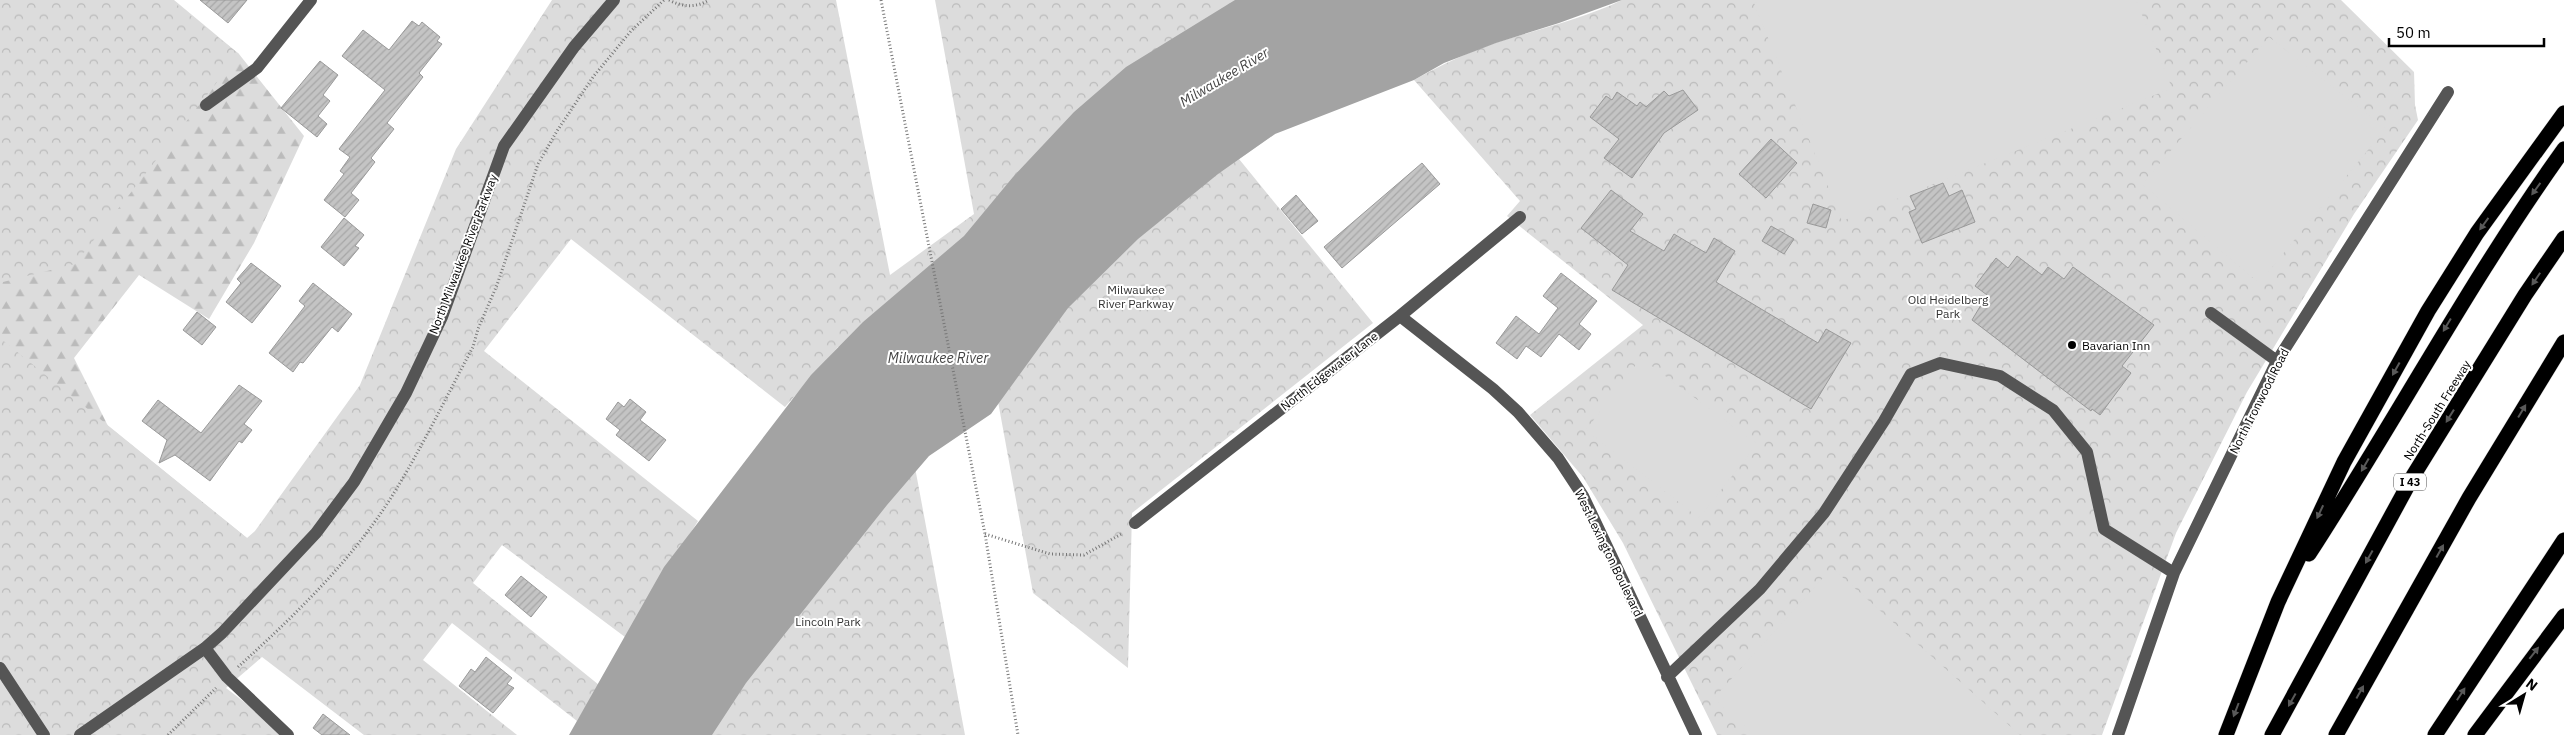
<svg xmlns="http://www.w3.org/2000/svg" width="2564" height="735" viewBox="0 0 2564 735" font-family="'IBM Plex Sans',sans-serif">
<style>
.forest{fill:url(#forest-firs)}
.park{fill:url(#park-crowns)}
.pitch{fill:#dcdcdc}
.water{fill:#a3a3a3}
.building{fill:url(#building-hatch);stroke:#999}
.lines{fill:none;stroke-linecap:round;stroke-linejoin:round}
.highway-casing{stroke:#dbdbdb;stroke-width:16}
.path{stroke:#777;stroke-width:3;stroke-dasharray:1 2.5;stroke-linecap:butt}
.minor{stroke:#555;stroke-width:12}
.highway{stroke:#000;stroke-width:15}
.oneway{fill:#595959}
.poi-dot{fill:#000;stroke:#fff;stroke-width:2}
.labels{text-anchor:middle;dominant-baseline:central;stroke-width:4;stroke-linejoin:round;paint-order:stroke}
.shield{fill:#fff;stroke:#4c4c4c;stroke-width:1}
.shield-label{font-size:11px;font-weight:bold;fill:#000}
.street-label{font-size:12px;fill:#000;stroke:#fff}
.park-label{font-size:12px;fill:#333;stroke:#fff}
.poi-label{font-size:12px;fill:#000;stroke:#fff;text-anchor:start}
.water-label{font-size:14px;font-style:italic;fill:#444;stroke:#fff}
</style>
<defs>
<pattern id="forest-firs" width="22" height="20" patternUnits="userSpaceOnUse" patternTransform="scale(1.25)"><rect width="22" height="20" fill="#dcdcdc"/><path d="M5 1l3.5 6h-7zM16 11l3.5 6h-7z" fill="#bbb"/></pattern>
<pattern id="park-crowns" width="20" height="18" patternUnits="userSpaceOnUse" patternTransform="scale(1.25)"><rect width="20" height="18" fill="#dcdcdc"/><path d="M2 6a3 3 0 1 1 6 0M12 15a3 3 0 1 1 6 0" fill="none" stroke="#bbb"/></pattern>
<pattern id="building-hatch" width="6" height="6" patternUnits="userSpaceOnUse" patternTransform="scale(1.25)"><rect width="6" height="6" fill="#c4c4c4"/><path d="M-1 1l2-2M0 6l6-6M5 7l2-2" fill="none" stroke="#a7a7a7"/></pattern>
</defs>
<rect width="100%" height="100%" fill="#fff"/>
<path class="forest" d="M0 0H174L239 54 304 136 254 243 209 319 139 275 74 358 108 426 247 538 0 735Z"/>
<path class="park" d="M0 0H171L239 54 75 264 3 282 0 292Z
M552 0H836L890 275 974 214 935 0H1235L1275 134 1239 159 1373 323 1132 513 1128 668 1033 593 995 385 838 347 785 407 571 239 484 351 698 521 625 637 502 545 473 583 599 685 577 721 452 623 423 660 517 735H364L262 657 226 688 287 735H0V338L247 538 255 531 360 385 456 149Z
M1622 0H2341L2414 72 2415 105 2418 120 2354 214 2247 392 2176 533 2102 735H1717L1623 543 1583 477 1530 415 1643 325 1507 216 1520 201 1414 80C1441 65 1468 52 1498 42 1539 29 1583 19 1622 0Z
M911 446 965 735H610Z"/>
<path class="pitch" d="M1761 0H2136L2172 88 1842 221 1754 3Z
M2269 37 2386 128 2259 283 2142 184Z
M1641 358 1757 444 1699 518 1586 430Z
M1832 568 2020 735H1754L1714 698Z"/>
<path class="water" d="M1235 0H1622L1559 23 1496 43 1444 63 1414 80 1275 134 1218 174 1138 239 1068 308 991 414 929 456 887 505 746 683 712 735H569L664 567 811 375 863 322 964 236 1013 177 1074 112 1126 67Z"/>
<path class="building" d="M200 0H247L228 23Z
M412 21 419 26 422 22 440 37 437 41 442 44 419 73 423 77 387 123 394 129 371 158 375 162 351 193 359 200 345 217 324 200 344 174 340 171 350 157 339 149 385 90 342 56 363 30 389 50Z
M320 61 338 75 323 95 330 101 318 116 327 124 317 137 281 108Z
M1683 90 1698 110 1664 133 1632 178 1604 158 1619 139 1590 117 1606 96 1612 100 1617 92 1637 106 1640 102 1646 107 1664 91 1669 96Z
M1771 139 1797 163 1766 198 1739 174Z
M1422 163 1440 184 1342 268 1324 247Z
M1943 183 1949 196 1962 190 1975 222 1922 243 1909 212 1916 209 1910 196Z
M1611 190 1643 214 1630 231 1664 251 1674 234 1706 253 1714 238 1735 251 1716 282 1818 343 1826 329 1851 343 1811 409 1612 290 1628 265 1581 228Z
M1296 195 1318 221 1302 234 1281 209Z
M1813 204 1831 210 1826 228 1807 223Z
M344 218 364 235 355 246 359 248 344 266 321 247Z
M1771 226 1794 239 1784 254 1762 241Z
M2017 256 2042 275 2048 267 2064 279 2073 267 2154 325 2122 366 2131 373 2100 415 2092 409 2091 411 1972 320 1987 295 1975 286 1996 258 2008 268Z
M251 263 281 286 252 323 226 302 241 283 237 279Z
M1561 273 1597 301 1579 324 1591 334 1579 350 1559 334 1541 357 1526 346 1517 359 1496 343 1516 316 1539 334 1558 308 1543 296Z
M313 283 352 314 338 332 332 327 303 363 300 362 293 372 269 353 305 306 299 301Z
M197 312 216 327 202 345 183 330Z
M239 385 262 401 244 424 252 430 242 443 239 441 210 481 175 455 159 463 167 440 142 421 158 400 201 433Z
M630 399 646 412 640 420 666 440 649 461 616 435 620 430 606 419 618 402 624 407Z
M521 576 547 597 531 617 505 595Z
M486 657 512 678 507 684 514 688 493 713 459 686 471 669 475 672Z
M323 714 350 735H322L313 728Z"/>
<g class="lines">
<g class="highway-casing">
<path id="highway" d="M2309 554C2396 420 2471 279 2564 149
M2226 735 2278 602 2344 462 2428 311 2477 233 2564 113
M2272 735 2413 476 2525 295 2564 238
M2336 735 2469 498 2564 342
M2435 735 2564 540
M2475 735 2564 616"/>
</g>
<path class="path" d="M669 0C682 7 696 8 709 0
M881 0 985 534 1018 735
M985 534 1050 554 1084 555 1123 533
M238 667C292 618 347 565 387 504 419 454 445 399 473 347L478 329 497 285 538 164 557 131 593 77 631 31 664 0
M168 735 216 688"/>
<path class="minor" d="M206 105 257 68 311 0
M2211 313 2277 361
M1400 316 1493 389 1518 412 1558 458 1583 496 1696 735
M1135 523 1400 316 1520 217
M205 648 227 677 288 735
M0 668 44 735
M1667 677 1760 589 1824 513 1884 421 1911 374 1940 363 2000 376 2053 410 2087 452 2104 529 2174 573
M80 735 205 648 222 633 316 533 354 482 406 393 442 317 504 146 574 47 614 0
M2118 735 2174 573 2277 361 2448 92"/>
<use href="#highway" class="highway"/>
</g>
<defs><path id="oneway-solid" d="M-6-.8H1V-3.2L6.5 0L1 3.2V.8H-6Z" transform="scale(1.25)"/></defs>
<g class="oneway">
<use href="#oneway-solid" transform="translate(2536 189) rotate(126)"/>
<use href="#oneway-solid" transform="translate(2484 224) rotate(126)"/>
<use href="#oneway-solid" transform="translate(2536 279) rotate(124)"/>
<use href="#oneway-solid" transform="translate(2447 325) rotate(121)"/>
<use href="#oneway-solid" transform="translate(2396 369) rotate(119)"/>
<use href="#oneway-solid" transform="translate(2522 411) rotate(-59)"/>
<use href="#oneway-solid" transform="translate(2450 416) rotate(122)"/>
<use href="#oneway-solid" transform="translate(2365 465) rotate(120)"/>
<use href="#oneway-solid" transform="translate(2320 512) rotate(115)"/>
<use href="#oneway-solid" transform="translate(2440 551) rotate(-61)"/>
<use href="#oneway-solid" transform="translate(2369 557) rotate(119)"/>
<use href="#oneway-solid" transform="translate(2534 653) rotate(-52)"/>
<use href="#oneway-solid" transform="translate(2360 692) rotate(-61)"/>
<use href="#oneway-solid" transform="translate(2461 694) rotate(-57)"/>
<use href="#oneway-solid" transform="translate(2292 700) rotate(119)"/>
<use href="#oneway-solid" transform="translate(2236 710) rotate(111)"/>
</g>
<circle class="poi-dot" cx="2072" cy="345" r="5"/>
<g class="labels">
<rect class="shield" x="2394" y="473.5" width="32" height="17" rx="4"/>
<g class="shield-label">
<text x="2410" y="482">I 43</text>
</g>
<g class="street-label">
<text transform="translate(463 254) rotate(-69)">North Milwaukee River Parkway</text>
<text transform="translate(1329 371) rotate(-38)">North Edgewater Lane</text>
<text transform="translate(2259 401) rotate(-63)">North Ironwood Road</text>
<text transform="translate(2437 410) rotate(-58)">North-South Freeway</text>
<text transform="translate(1609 553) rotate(64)">West Lexington Boulevard</text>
</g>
<g class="park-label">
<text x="1136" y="289">Milwaukee<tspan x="1136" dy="14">River Parkway</tspan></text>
<text x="1948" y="299">Old Heidelberg<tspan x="1948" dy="14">Park</tspan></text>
<text x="828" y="621">Lincoln Park</text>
</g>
<g class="poi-label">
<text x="2082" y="345">Bavarian Inn</text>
</g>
<g class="water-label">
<text transform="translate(1224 77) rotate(-31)">Milwaukee River</text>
<text x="938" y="358">Milwaukee River</text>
</g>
</g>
<g transform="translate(2524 695) rotate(37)" stroke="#ffffff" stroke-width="4" paint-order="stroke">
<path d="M0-4L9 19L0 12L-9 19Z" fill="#000000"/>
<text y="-8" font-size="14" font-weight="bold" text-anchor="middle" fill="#000000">N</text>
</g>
<path d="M2389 38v8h155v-8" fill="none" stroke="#000000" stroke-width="2.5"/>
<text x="2396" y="38" font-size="15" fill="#000000" stroke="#ffffff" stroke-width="4" paint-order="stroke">50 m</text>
</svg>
